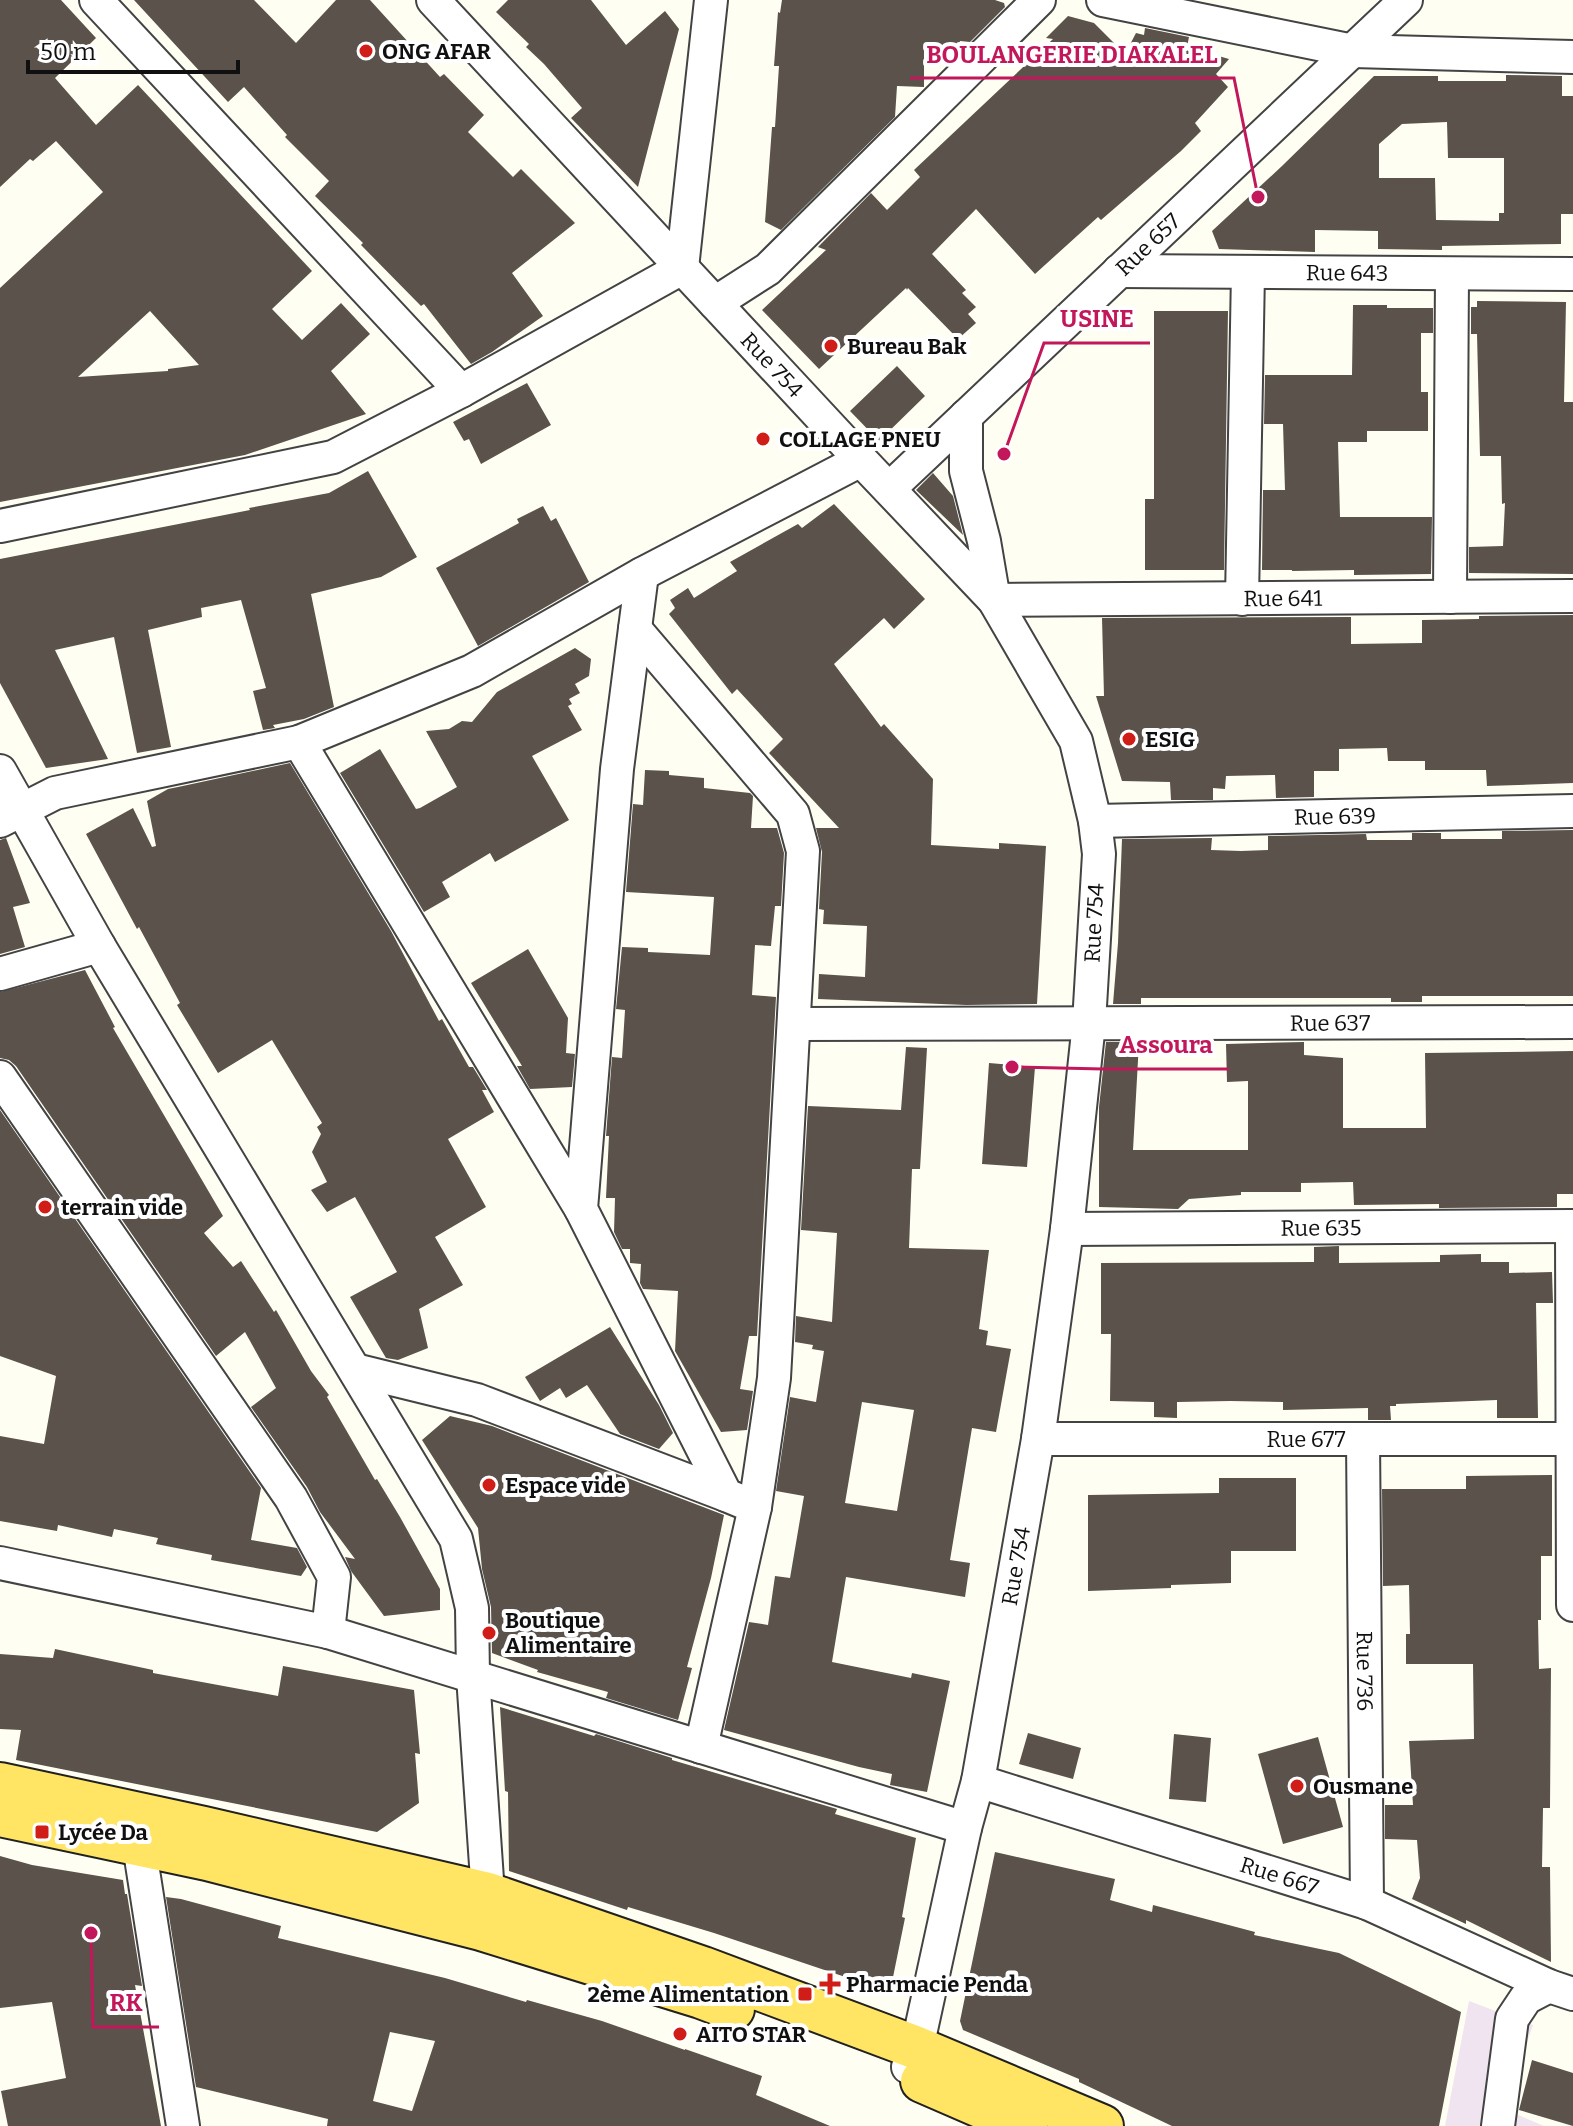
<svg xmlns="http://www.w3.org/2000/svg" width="1573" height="2126" viewBox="0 0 1573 2126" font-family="Bitter,serif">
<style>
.industrial{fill:#efe4ef}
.building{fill:#5a524b;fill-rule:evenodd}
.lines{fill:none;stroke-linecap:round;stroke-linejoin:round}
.minor-casing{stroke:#434343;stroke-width:36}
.major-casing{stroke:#212121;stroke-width:46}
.minor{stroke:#fff;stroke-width:32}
.major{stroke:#ffe563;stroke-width:42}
.poi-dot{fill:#d11d17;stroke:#fff;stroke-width:3}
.labels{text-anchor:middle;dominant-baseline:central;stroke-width:8;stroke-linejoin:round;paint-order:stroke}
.poi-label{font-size:22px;font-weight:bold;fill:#101010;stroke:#fff;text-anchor:start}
.street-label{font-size:22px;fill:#101010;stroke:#fff}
.leader{fill:none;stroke:#c2185b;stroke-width:3}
.callout-dot{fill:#c2185b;stroke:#fff;stroke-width:3}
.callout-label{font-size:24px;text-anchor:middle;font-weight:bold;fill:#c2185b;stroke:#fff;stroke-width:8;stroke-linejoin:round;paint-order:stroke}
</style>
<rect width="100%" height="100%" fill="#fffef3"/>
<path class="industrial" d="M1469 2001 1533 2025 1504 2109 1544 2126H1445Z"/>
<path class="building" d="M0 0H61L96 38 55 78 96 125 138 85 312 271 272 309 302 340 341 303 370 334 331 371 366 414 245 455 0 502V288L103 192 56 141 33 161 30 159 0 187ZM150 311 199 365 168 369V371L78 377Z
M134 0H254L296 43 336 0H370L440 77 444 74 484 115 468 132 513 177 521 169 575 223 512 273 543 316 492 352 471 364 424 304 421 306 361 245 363 243 315 196 329 181 285 137 287 135 244 87 228 102Z
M508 0H591L626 45 665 11 679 29 638 187 571 118 582 108 544 64 526 47 529 44 496 12Z
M782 0H995L1004 3 1005 7 970 42 960 41 958 53 924 50V87L897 86 895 117 781 230 765 222 772 127H775L779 66H774L778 12 780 13Z
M1068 16 1094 23 1125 54 1136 33 1144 35 1145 28 1189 37 1187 47 1229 59 1216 74 1228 87 1195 123 1201 131 1181 151 1101 220 1098 217 1035 274 976 209 932 254 966 290 962 293 976 307 968 314 976 323 958 339 908 288 907 290 906 288 819 369 762 310 826 250 818 247 871 193 887 210 920 177 914 170 1053 39 1046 38Z
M1506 75 1562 76V96H1573V214H1561V244L1442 246V250L1378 249V231L1315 230V252L1219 249 1212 231 1282 166 1374 76H1438V81H1506ZM1447 122 1448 158H1504V213H1499V221L1436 220 1435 178H1379V144L1402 124Z
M1477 301 1566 302 1564 402H1573V574L1469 573V547L1503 546 1505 503 1502 504 1501 456H1480L1477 334H1471V307H1477Z
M1353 305H1387V308H1433V333H1421V392H1428V431H1367V442H1338L1340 517H1432L1431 574 1354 575V570L1292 571V570H1262L1263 490H1285L1283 424H1264L1265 375H1352Z
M1154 311H1228L1224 570H1145V499H1154Z
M897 366 925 396 879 441 850 411Z
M527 383 551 425 481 464 469 439 464 441 453 422Z
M368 471 417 557 381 577 311 594 334 707 304 719 273 725 275 728 263 730 253 691 266 688 241 600 201 608 202 617 148 630 171 747 137 753 114 637 55 650 108 759 46 768 0 683V559L250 510 249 508 329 493Z
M933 473 953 496 963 535 916 490Z
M834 504 925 599 894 629 884 618 834 664 881 727 884 724 933 779 931 845 999 849V843L1046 846 1037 1004 966 1005 818 999 819 974 865 977 867 926 823 924 824 910 819 909 822 852 816 828H839L769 753 783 739 737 689 732 694 669 614 675 608 670 600 688 588 694 598 737 571 730 562 798 524 802 528Z
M543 506 551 521 556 518 589 582 478 646 436 568 519 523 517 519Z
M1573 615V783L1487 786 1486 770H1425V761H1388L1387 748 1339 749V771H1314V797L1276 798 1275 775 1226 776 1225 789 1213 788V800H1171L1170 782 1122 781 1096 696H1104L1102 618 1351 617V644L1422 643V620L1479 619V616Z
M575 648 591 659 589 676 575 684 580 693 569 699 572 704 568 706 582 730 532 756 569 820 495 862 490 853 442 882 450 897 424 912 340 773 380 749 416 809 420 808 457 787 426 731 449 729 462 721 472 722 497 692Z
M290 763 391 931 439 1021 442 1019 469 1067H473L487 1090H482L494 1112 448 1139 486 1207 435 1237 463 1285 419 1309 428 1348 398 1360 386 1358 350 1297 397 1272 355 1197 327 1212 311 1190 327 1182 312 1152 321 1134 317 1127 322 1123 272 1040 218 1073 177 1005 180 1003 139 927 137 929 86 834 133 808 152 847 156 846 147 801 168 789 178 787Z
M645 770 669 771V775L704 778V788L750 793 753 796 751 828H777L784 853 781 906H775L771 946 755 945 752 995 776 997 757 1336H749L740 1389 753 1391 747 1430 721 1432 675 1351 678 1291 643 1289 640 1283 641 1264 630 1263V1249H622L614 1232 615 1198H606L609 1136H606L612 1057 622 1058 625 1010 616 1009 622 947 648 948V952L710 955 714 897 626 892 633 804 643 805Z
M1573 830V996H1422V1002H1391V998H1141V1004H1113L1118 943 1122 839 1212 838 1211 850 1241 851 1268 850V836L1366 834 1367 840H1412V833H1441V839H1502V831Z
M6 838 30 903 13 907 25 947 0 954V840Z
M528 949 568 1018 566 1053 575 1054 572 1087 530 1089 517 1066H522L471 983Z
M85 970 115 1027 113 1028 223 1216 204 1233 233 1267 241 1261 274 1312 276 1310 311 1371 329 1395 327 1397 375 1480 377 1479 400 1517 440 1589V1610L384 1616 351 1571 345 1557 355 1559 320 1512 307 1487 251 1407 276 1388 245 1332 216 1356 16 1066 9 1060 0 1058V992Z
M1106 1042H1139L1133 1150H1248V1081L1227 1082 1226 1044 1304 1042V1055L1343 1058V1128H1426L1425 1053 1573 1051V1194H1557V1207L1439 1208V1204L1354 1205 1353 1182 1301 1183V1192H1241V1195L1189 1199 1178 1209 1099 1207V1107Z
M906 1047 927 1048 920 1169H912L909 1248 989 1250 979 1329 988 1331 986 1345 1011 1349 996 1432 972 1428 950 1560 970 1563 965 1597 846 1577 832 1662 911 1678 912 1673 950 1681 927 1792 890 1785 892 1774 859 1767 724 1730 749 1622 768 1625 775 1576 790 1578 804 1496 776 1491 790 1397 816 1402 824 1351 812 1349 813 1345 795 1342 796 1316 832 1322 837 1233 801 1230 808 1106 901 1110ZM862 1402 914 1410 897 1511 845 1503Z
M989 1063 1035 1067 1027 1167 982 1164Z
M0 1110 261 1488 251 1540 297 1548 307 1567 301 1576 211 1560 212 1555 156 1544 158 1538 114 1529 112 1537 58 1525 57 1531 0 1521V1436L44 1444 56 1376 0 1356Z
M1339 1246V1263L1440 1262V1255L1481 1254V1262H1509V1273L1552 1272 1553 1303H1536L1538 1418H1497V1400L1396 1404V1406H1390L1391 1420H1368V1408L1283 1410V1402L1230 1401 1177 1402V1418L1154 1417V1402L1110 1401 1111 1334H1101V1263L1314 1262V1247Z
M610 1327 659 1405 673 1433 659 1449 620 1434 587 1385 566 1398 560 1388 540 1401 525 1377Z
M450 1416 492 1426 724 1515 711 1578 687 1667 692 1668 678 1720 606 1698 608 1692 537 1672 538 1670 492 1653 491 1607 482 1569 478 1528 422 1440Z
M1552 1475V1556H1541V1620H1538L1539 1669 1551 1668 1550 1808H1543L1542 1867H1550L1551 1962 1466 1920V1924L1412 1899 1420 1878 1417 1840 1385 1839V1805H1413L1409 1741 1474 1739 1473 1664H1406V1634H1410L1409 1585 1383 1586 1382 1489H1466V1476Z
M1219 1478H1296V1551H1231V1583L1171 1585V1588L1088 1591V1495L1219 1493Z
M55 1649 153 1670V1673L278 1696 283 1666 414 1690 420 1754 415 1753 419 1803 377 1832 16 1760 21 1730 0 1729V1654L53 1658Z
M500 1707 594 1736 596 1734 672 1758V1760L837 1809 835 1814 916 1838 902 1917 905 1918 890 1992 714 1933 628 1907 627 1910 509 1871 508 1792 505 1791Z
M1028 1733 1081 1748 1073 1779 1019 1764Z
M1174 1734 1211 1738 1206 1802 1169 1799Z
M1318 1737 1343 1827 1283 1844 1258 1754Z
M995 1852 1115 1879 1110 1900 1152 1912 1153 1905 1255 1932 1254 1935 1339 1953 1461 2012 1439 2126H1172L1079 2082V2079L963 2030 960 2021Z
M0 1856 32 1865 123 1880 125 1894H127L142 1986 135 1985 161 2126H8L1 2091 66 2078 52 2002 0 2008Z
M166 1897 181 1899 281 1926 278 1938 445 1978 526 2002 527 2000 602 2021 685 2050V2049L762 2076 756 2095 830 2126H327L328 2119 196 2087ZM390 2032 435 2041 412 2111 373 2101Z
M1532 2060 1573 2073V2126L1519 2110Z"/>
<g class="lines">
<g class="minor-casing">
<g id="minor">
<path d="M96 0 461 391"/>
<path id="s1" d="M433 0 861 460 994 600 1076 741 1095 821 1099 854 1089 1023 1067 1229 1038 1439 978 1781 965 1828 917 2048 908 2067"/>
<path d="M1103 0 1353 51 1573 57"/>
<path id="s2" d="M1119 271 1573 274"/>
<path d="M715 303 768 269 1039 0"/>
<path id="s3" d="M966 416V471L984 541 994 600 1573 596"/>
<path id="s4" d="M889 489 1406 0"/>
<path d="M0 526 333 457 461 391 682 268 711 0"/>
<path d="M642 574 617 769 581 1209 726 1495 755 1507 701 1747"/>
<path d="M1450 597 1452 274"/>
<path d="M1242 599 1248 272"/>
<path d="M635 629 793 814 803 851 774 1378 755 1507"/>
<path d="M299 742 581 1209"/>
<path d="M0 771 99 946 456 1539 472 1608 473 1676 488 1894 484 1914"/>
<path d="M0 821 55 793 299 742 472 671 642 574 861 460"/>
<path id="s5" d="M1095 821 1573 811"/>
<path d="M0 974 99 946"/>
<path id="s6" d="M794 1024 1573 1022"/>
<path d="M0 1077 291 1498 334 1577 328 1632"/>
<path d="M1572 1226 1573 1605"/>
<path id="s7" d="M1067 1229 1573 1226"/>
<path d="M355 1370 477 1400 726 1495"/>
<path id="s8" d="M1038 1439H1573"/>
<path id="s9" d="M1363 1439 1367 1903"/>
<path d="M0 1563 328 1632 965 1828"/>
<path id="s10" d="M978 1781 1367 1903 1549 1986 1573 1994"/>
<path d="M139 1845 183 2126"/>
<path d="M1498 2126 1512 2019 1526 1998 1549 1986"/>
</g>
</g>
<g class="major-casing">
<path id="major" d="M0 1784 204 1828 488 1894 703 1968 917 2048 1102 2126
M0 1815 207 1859 481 1929 701 1997 733 2009
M922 2081 1026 2126"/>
</g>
<use href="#minor" class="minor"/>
<use href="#major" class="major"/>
</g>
<g class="poi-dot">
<circle cx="366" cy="51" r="8"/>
<circle cx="831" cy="346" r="8"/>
<circle cx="763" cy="439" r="8"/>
<circle cx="1129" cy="739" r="8"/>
<circle cx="45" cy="1207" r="8"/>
<circle cx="489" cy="1485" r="8"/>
<circle cx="489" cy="1633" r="8"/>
<circle cx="1297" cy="1786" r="8"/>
<rect x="34" y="1824" width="16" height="16" rx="4"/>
<path d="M826 1972h8v8h8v8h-8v8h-8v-8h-8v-8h8z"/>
<rect x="797" y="1986" width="16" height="16" rx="4"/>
<circle cx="680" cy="2034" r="8"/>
</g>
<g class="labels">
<g class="poi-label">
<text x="382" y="51">ONG AFAR</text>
<text x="847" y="346">Bureau Bak</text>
<text x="779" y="439">COLLAGE PNEU</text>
<text x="1145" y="739">ESIG</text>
<text x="61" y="1207">terrain vide</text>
<text x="505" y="1485">Espace vide</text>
<text x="505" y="1620">Boutique<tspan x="505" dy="25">Alimentaire</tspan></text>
<text x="1313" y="1786">Ousmane</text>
<text x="58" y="1832">Lycée Da</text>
<text x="846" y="1984">Pharmacie Penda</text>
<text x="789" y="1994" text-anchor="end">2ème Alimentation</text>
<text x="696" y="2034">AITO STAR</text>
</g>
<g class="street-label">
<text stroke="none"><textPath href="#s4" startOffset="356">Rue 657</textPath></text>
<text stroke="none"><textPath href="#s2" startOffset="228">Rue 643</textPath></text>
<text stroke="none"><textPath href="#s1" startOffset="498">Rue 754</textPath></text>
<text stroke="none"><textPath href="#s3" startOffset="476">Rue 641</textPath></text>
<text stroke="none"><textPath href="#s5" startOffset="240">Rue 639</textPath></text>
<text transform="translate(1094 923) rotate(-87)">Rue 754</text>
<text stroke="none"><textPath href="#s6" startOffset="536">Rue 637</textPath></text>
<text stroke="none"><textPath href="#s7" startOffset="254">Rue 635</textPath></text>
<text stroke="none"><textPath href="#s8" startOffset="268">Rue 677</textPath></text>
<text transform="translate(1016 1566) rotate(-80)">Rue 754</text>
<text stroke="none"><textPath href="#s9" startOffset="232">Rue 736</textPath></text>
<text stroke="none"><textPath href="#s10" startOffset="316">Rue 667</textPath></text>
</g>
</g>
<path class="leader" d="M1258 197L1234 78H910M1004 454L1044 343H1150M1012 1067L1103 1069H1229M91 1933L93 2027H159"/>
<g class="callout-dot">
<circle cx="1258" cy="197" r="8"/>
<circle cx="1004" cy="454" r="8"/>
<circle cx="1012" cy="1067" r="8"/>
<circle cx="91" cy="1933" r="8"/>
</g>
<g class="callout-label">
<text x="1072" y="63">BOULANGERIE DIAKALEL</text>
<text x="1097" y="327">USINE</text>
<text x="1166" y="1053">Assoura</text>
<text x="126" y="2011">RK</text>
</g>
<path d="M28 60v12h210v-12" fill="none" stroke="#101010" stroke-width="4"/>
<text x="40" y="60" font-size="24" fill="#101010" stroke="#ffffff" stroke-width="6" paint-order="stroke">50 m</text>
</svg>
